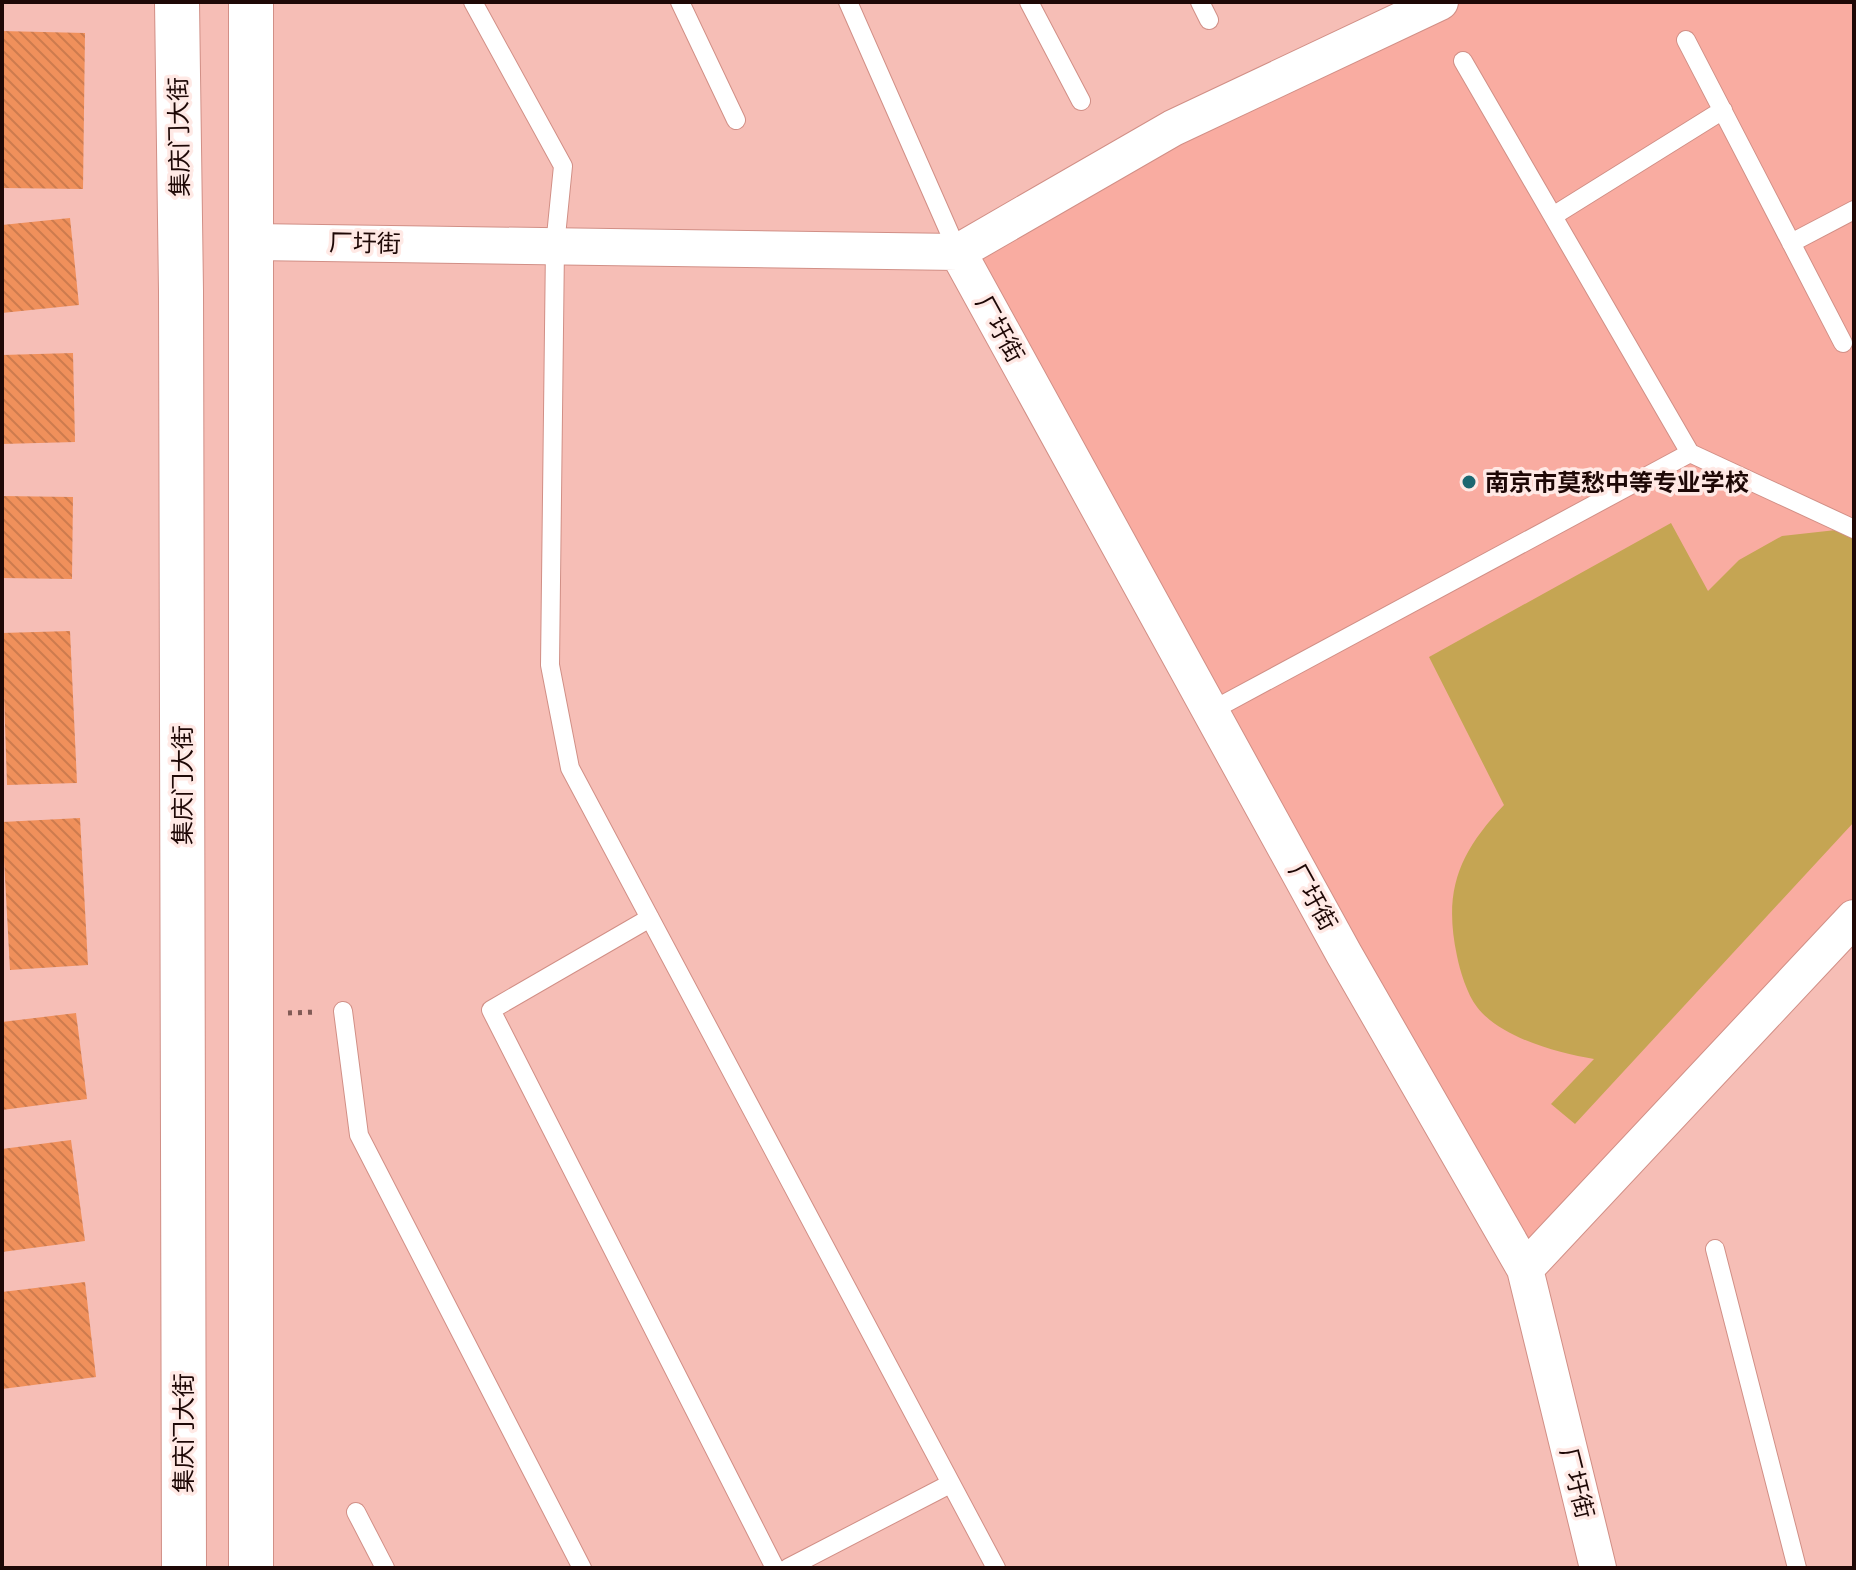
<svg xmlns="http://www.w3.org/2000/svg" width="1856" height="1570" viewBox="0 0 1856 1570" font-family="Figtree,'Noto Sans SC',sans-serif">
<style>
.built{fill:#f9aca1}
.park{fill:#c5a553}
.building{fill:url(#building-back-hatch)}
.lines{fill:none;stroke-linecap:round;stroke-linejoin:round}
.lane-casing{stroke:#d18f86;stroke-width:20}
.street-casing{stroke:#d18f86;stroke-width:38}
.secondary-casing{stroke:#d18f86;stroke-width:46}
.path{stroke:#815b56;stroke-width:5;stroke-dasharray:4 6;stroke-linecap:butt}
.lane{stroke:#fff;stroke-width:18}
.street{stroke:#fff;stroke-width:36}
.secondary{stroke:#fff;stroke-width:44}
.poi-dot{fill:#1c6771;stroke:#ffe9e5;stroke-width:3}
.labels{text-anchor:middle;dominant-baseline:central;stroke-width:7;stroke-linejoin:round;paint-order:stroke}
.street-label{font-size:24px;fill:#1e0806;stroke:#ffe9e5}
.poi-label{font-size:24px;font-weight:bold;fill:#1e0806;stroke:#ffe9e5;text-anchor:start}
</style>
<defs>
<pattern id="building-back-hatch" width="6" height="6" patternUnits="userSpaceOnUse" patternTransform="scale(2)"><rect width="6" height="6" fill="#f0905b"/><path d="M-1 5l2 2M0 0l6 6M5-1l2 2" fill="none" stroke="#cd7b4e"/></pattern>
</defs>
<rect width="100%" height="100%" fill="#f6beb6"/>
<path class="built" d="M1440 2H1854V918L1525 1269 958 252Z"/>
<path class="park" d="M1671 523 1708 591 1739 560 1782 536 1845 529 1854 533V822L1575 1124 1551 1104 1594 1059C1558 1053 1501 1038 1477 1007 1467 994 1460 971 1457 956 1443 890 1459 853 1504 805L1429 657Z"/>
<path class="building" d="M2 31 85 33 83 189 2 188Z
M70 218 79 305 2 313V225Z
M73 353 75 442 2 444V355Z
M2 496 73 497 72 579 2 578Z
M70 631 77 783 7 785 2 633Z
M80 818 88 965 10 970 2 822Z
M76 1013 87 1099 2 1110V1022Z
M71 1140 85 1241 2 1252V1149Z
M85 1282 96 1377 2 1389V1292Z"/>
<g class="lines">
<g class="lane-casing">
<path id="lane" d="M473 2 563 166 555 246 550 665 570 768 996 1568
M680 2 736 120
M848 2 958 252
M1029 2 1081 101
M1200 2 1209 20
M1686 40 1843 343
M1463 61 1690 453
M1553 216 1723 110
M1791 243 1854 210
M1211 711 1690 453 1854 529
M650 918 491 1010 775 1568
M343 1011 359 1135 582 1568
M1715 1249 1797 1568
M356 1512 385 1568
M788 1568 950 1484"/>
</g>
<g class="street-casing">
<path id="street" d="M252 242 958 252 1173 128 1440 2
M958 252 1344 954 1525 1269 1598 1568
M1525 1269 1854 918"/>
</g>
<g class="secondary-casing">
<path id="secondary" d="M177 2 181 291 184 1568
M251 2V1568"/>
</g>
<path class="path" d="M288 1013 318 1012"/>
<use href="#lane" class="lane"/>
<use href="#street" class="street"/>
<use href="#secondary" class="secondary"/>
</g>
<circle class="poi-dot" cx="1469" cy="482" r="8"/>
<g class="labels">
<g class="street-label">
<text transform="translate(179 137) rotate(-91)">集庆门大街</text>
<text transform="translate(365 243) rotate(1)">厂圩街</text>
<text transform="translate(1000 329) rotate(61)">厂圩街</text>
<text transform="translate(182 785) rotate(-90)">集庆门大街</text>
<text transform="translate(1313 897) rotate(61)">厂圩街</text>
<text transform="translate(183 1433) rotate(-90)">集庆门大街</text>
<text transform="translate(1577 1483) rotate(76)">厂圩街</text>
</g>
<g class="poi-label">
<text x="1485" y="482">南京市莫愁中等专业学校</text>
</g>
</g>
<rect width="1856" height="1570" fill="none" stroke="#1e0806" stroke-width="8"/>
</svg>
